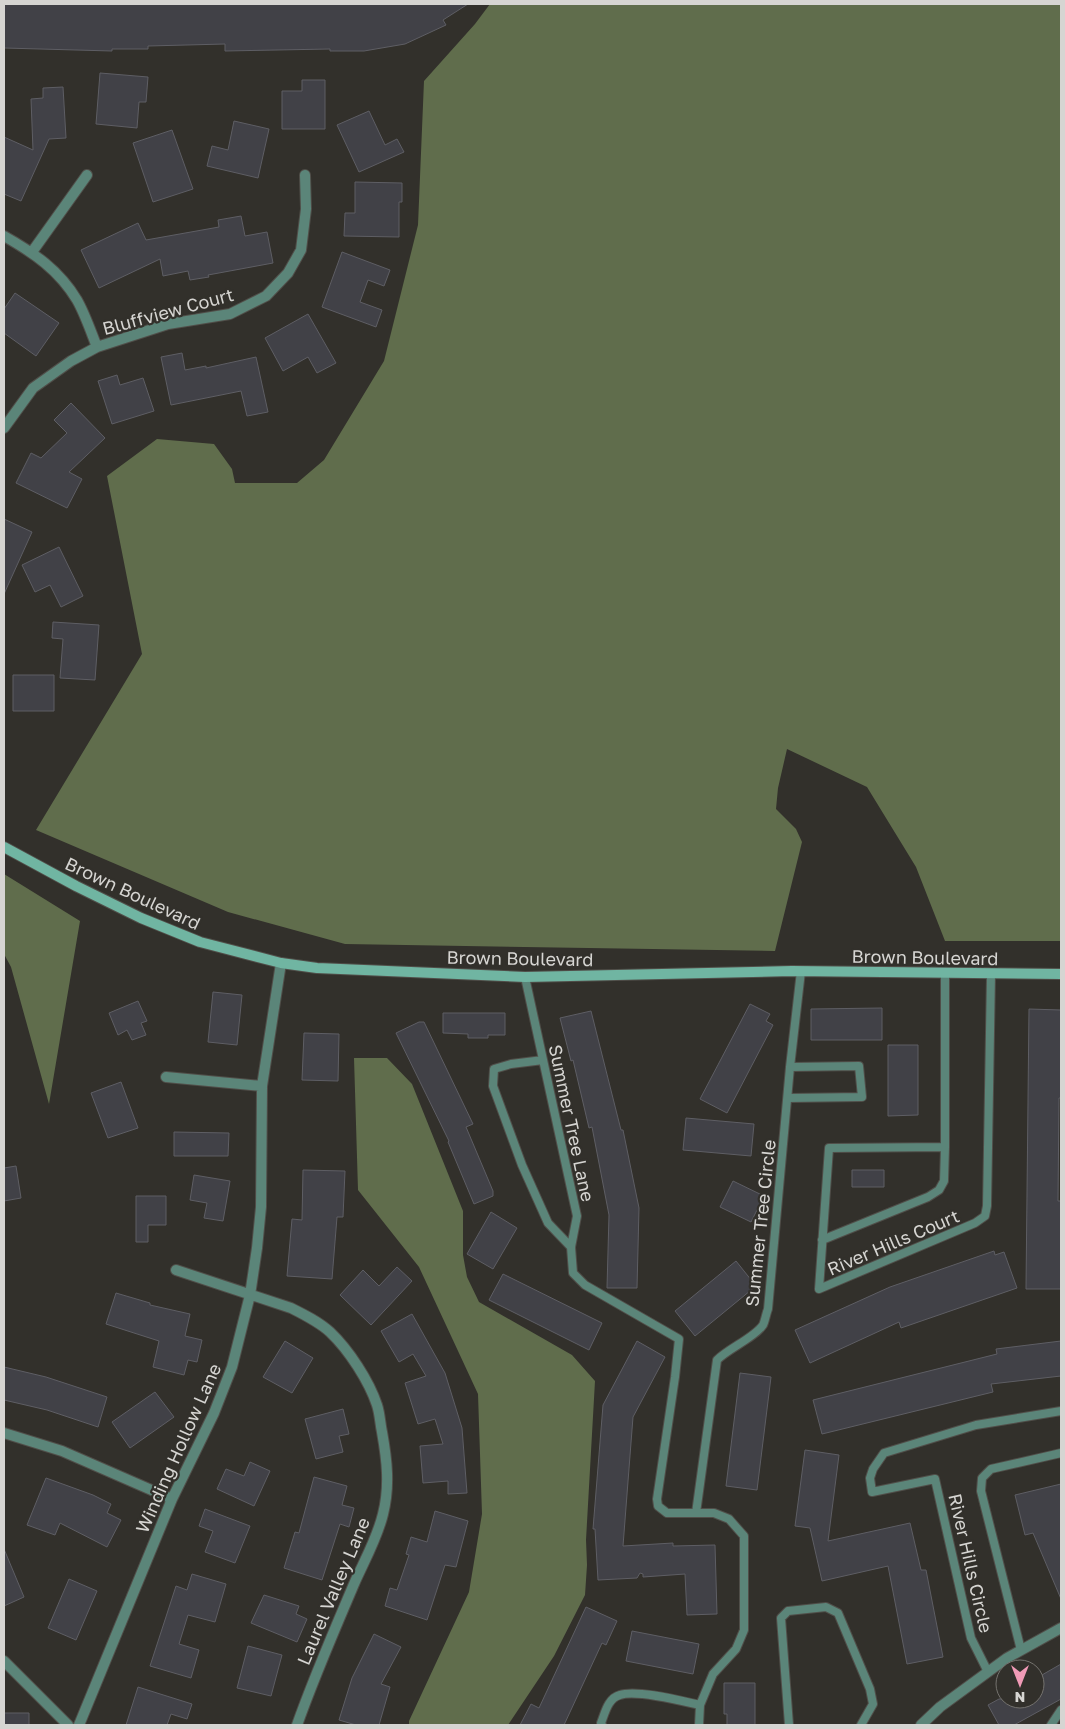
<svg xmlns="http://www.w3.org/2000/svg" width="1065" height="1729" viewBox="0 0 1065 1729" font-family="'Golos Text',sans-serif">
<style>
.forest{fill:#606d4c}
.building{fill:#414147;stroke:#5e5e64}
.lines{fill:none;stroke-linecap:round;stroke-linejoin:round}
.lane-casing{stroke:#504e49;stroke-width:10}
.street-casing{stroke:#504e49;stroke-width:12}
.secondary-casing{stroke:#504e49;stroke-width:12}
.lane{stroke:#5b8579;stroke-width:8}
.street{stroke:#5b8579;stroke-width:10}
.secondary{stroke:#70b5a2;stroke-width:10}
.labels{text-anchor:middle;dominant-baseline:central;stroke-width:4.5;stroke-linejoin:round;paint-order:stroke}
.street-label{font-size:18px;fill:#d6d5d2;stroke:#32302b}
</style>
<rect width="100%" height="100%" fill="#32302b"/>
<path class="forest" d="M490 4H1061V941H945L916 867 867 787 787 749 778 788 776 809 796 829 802 842 775 951 345 944 228 912 36 830 142 654 107 476 157 439 214 444 232 469 235 483H297L324 460 384 361 418 225 424 81 475 24Z
M4 874 80 921 49 1104 11 967 4 954Z
M354 1058H387L412 1084 463 1211V1255L467 1277 479 1302 572 1355 595 1381 586 1540 587 1565 585 1595 554 1656 508 1725H409V1721L469 1592 482 1514 478 1394 419 1267 358 1190Z"/>
<path class="building" d="M4 4H468L443 20 446 25 405 44 364 51H330V49L225 51V44L148 46V49H112V51L4 48Z
M100 73 148 77 146 102H139L137 128 96 124Z
M302 80H325V129H282V91H302Z
M63 87 66 138 49 139 21 201 4 194V137L33 150 31 99 43 98V88Z
M369 111 385 145 397 139 404 152 359 172 337 125Z
M234 121 269 129 258 178 207 166 212 146 228 150Z
M172 130 193 189 153 202 133 143Z
M355 182 402 183V202H399V237L344 236 345 213H355Z
M241 216 245 236 267 232 273 263 208 275 209 277 190 280 188 271 163 276 160 259 99 288 81 250 138 223 146 240 219 227 218 220Z
M342 252 390 270 384 286 368 280 360 302 382 310 376 327 322 307Z
M15 293 59 323 36 356 4 333V309Z
M308 314 336 363 317 373 308 357 283 371 265 338Z
M182 353 185 370 206 366V368L256 357 268 412 247 416 241 391 171 405 161 357Z
M117 375 120 385 143 378 154 411 112 424 98 381Z
M71 403 105 438 69 472 82 479 67 508 16 483 31 453 41 458 67 433 54 420Z
M4 519 32 532 4 594Z
M59 547 83 596 61 607 50 585 35 592 22 565Z
M53 622 99 625 95 680 60 678 63 639 52 638Z
M13 675H54V711H13Z
M213 992 242 995 237 1045 208 1042Z
M138 1001 147 1021 141 1023 146 1035 132 1040 127 1030 118 1035 109 1013Z
M750 1004 770 1014 766 1021 773 1025 727 1113 700 1099Z
M882 1008V1040H811V1009Z
M1029 1009 1061 1010V1098H1059L1058 1201H1061V1289H1026Z
M591 1011 621 1130H623L639 1208 637 1288H607L609 1215 592 1127 589 1128 573 1060 571 1061 560 1018Z
M443 1013H505V1035H488V1038H468V1034L443 1033Z
M419 1022H424L473 1124 466 1127 493 1191V1196L474 1204 448 1142 449 1141 396 1033Z
M304 1033 339 1034 338 1081 302 1080Z
M888 1045H918V1115L888 1116Z
M121 1082 138 1128 108 1138 91 1093Z
M686 1118 754 1124 751 1156 683 1150Z
M174 1132 229 1133 228 1156H174Z
M16 1166 21 1198 4 1201V1168Z
M303 1170 345 1171 343 1217H337L332 1279 287 1276 292 1219 302 1220Z
M852 1170H884V1187H852Z
M194 1175 230 1181 223 1221 204 1218 207 1203 190 1200Z
M733 1181 764 1196 751 1222 720 1207Z
M136 1196H166V1225H148V1242H136Z
M491 1212 517 1228 493 1269 467 1254Z
M994 1251 995 1255 1004 1252 1017 1288 901 1328 899 1322 810 1363 795 1330 890 1287Z
M736 1261 756 1286 695 1336 675 1311Z
M397 1267 412 1281 371 1325 340 1295 363 1270 379 1286Z
M503 1274 602 1323 589 1350 489 1300Z
M116 1293 150 1303V1305L190 1314 185 1336 202 1340 197 1362 188 1360 184 1375 153 1367 159 1341 106 1324Z
M412 1314 445 1373 462 1428 467 1493 448 1494V1481L423 1483 420 1446 443 1444 435 1419 418 1424 405 1383 426 1376 413 1354 399 1362 381 1331Z
M285 1341 313 1358 292 1393 263 1377Z
M637 1341 665 1357 633 1417 623 1546 673 1543V1546L715 1545 717 1614 687 1615 685 1574 643 1577V1574L640 1573 637 1578 598 1580 595 1529H593L603 1405Z
M1061 1341V1376L991 1384 993 1392 822 1434 813 1400 997 1354 996 1349Z
M4 1367 46 1377 107 1397 98 1427 47 1410 4 1400Z
M740 1373 771 1377 757 1490 726 1486Z
M155 1392 174 1417 130 1448 112 1422Z
M343 1409 349 1434 339 1436 343 1452 316 1459 305 1419Z
M805 1450 839 1455 828 1541 910 1523 921 1570H926L943 1657 907 1664 888 1566 822 1581 810 1528 795 1526Z
M250 1462 270 1471 254 1506 217 1489 226 1469 244 1476Z
M314 1477 347 1486 342 1505 354 1508 349 1527 340 1524 322 1580 284 1568 295 1532 299 1533Z
M46 1478 93 1495 111 1504 107 1513 121 1520 107 1547 60 1523 55 1535 27 1525Z
M1061 1484V1599L1033 1533 1025 1535 1015 1495Z
M205 1509 250 1526 235 1563 205 1552 213 1531 199 1526Z
M435 1511 468 1521 456 1567 445 1565 427 1620 385 1606 390 1588 397 1590 409 1555 406 1554 411 1537 427 1542Z
M4 1549 24 1597 4 1606Z
M192 1574 226 1584 215 1622 188 1615 179 1644 199 1650 191 1678 150 1666 176 1586 187 1590Z
M69 1579 97 1591 76 1640 48 1628Z
M264 1595 299 1606 296 1614 307 1619 297 1642 251 1623Z
M586 1607 617 1621 606 1645 602 1643 564 1725H520L531 1704 539 1708Z
M632 1631 699 1644 693 1674 626 1661Z
M374 1634 401 1647 381 1684 390 1687 379 1725H356L339 1720 352 1678Z
M248 1646 282 1655 271 1696 237 1688Z
M1061 1664V1699L1014 1725H999L988 1705 999 1699H1035V1679Z
M724 1683H755V1725H727V1714H724Z
M138 1687 192 1704 187 1719 171 1714 167 1725H126Z
M4 1713H29V1725H4Z"/>
<g class="lines">
<g class="lane-casing">
<path id="lane" d="M945 973V1147L829 1148 819 1289 975 1223 985 1216 987 1206 991 974
M525 977 577 1216 571 1247 573 1273 585 1285 679 1339 675 1377 657 1499 658 1506 667 1513H714L729 1519 744 1536V1630L736 1649 713 1674 700 1705 699 1725
M543 1060 511 1064 494 1069 493 1086 522 1165 548 1223 571 1247
M788 1098 862 1097 859 1066 790 1067
M822 1240 928 1197 939 1190 944 1181 945 1147
M696 1513 717 1360C729 1348 754 1338 763 1325 765 1321 766 1314 768 1309L790 1067 801 971
M1021 1650 981 1491 982 1478 991 1469 1061 1453
M988 1672 971 1638 935 1479 872 1492 870 1478 873 1469 884 1453 976 1425 1061 1411
M602 1725 601 1723C605 1713 608 1698 620 1695 636 1689 682 1701 700 1705
M789 1725 781 1618 788 1611 826 1607 838 1613 870 1689 873 1704 861 1725
M1051 1725 1061 1710"/>
</g>
<g class="street-casing">
<path id="street" d="M4 236C34 253 59 270 77 300 85 314 91 332 97 347
M32 252 87 175
M4 428 33 388 71 361 97 347 168 324 230 314 266 296 288 273 301 250 306 209 305 175
M166 1077 262 1086
M176 1270 291 1308C305 1315 319 1322 330 1332 349 1350 369 1381 377 1405 380 1414 380 1423 382 1432 387 1460 390 1486 383 1514 377 1539 364 1561 354 1584 334 1631 314 1677 297 1725
M4 1433 62 1451 172 1499
M4 1661 68 1725
M79 1725 172 1499 214 1413 232 1367 250 1295 257 1248 261 1207 262 1086 281 963
M921 1725 940 1707 1007 1658 1061 1628"/>
</g>
<g class="secondary-casing">
<path id="secondary" d="M4 847 76 886 141 918 200 942 281 963 317 968 525 977 792 971 1061 974"/>
</g>
<use href="#lane" class="lane"/>
<use href="#street" class="street"/>
<use href="#secondary" class="secondary"/>
</g>
<g class="labels">
<g class="street-label">
<text transform="translate(168 311) rotate(-15)">Bluffview Court</text>
<text transform="translate(133 893) rotate(25)">Brown Boulevard</text>
<text transform="translate(925 957) rotate(1)">Brown Boulevard</text>
<text transform="translate(520 958) rotate(1)">Brown Boulevard</text>
<text transform="translate(572 1123) rotate(78)">Summer Tree Lane</text>
<text transform="translate(760 1223) rotate(-84)">Summer Tree Circle</text>
<text transform="translate(893 1242) rotate(-23)">River Hills Court</text>
<text transform="translate(178 1448) rotate(-66)">Winding Hollow Lane</text>
<text transform="translate(971 1563) rotate(77)">River Hills Circle</text>
<text transform="translate(333 1591) rotate(-67)">Laurel Valley Lane</text>
</g>
</g>
<rect width="1065" height="1729" fill="none" stroke="#d6d5d2" stroke-width="10"/>
<g transform="translate(1020 1684) rotate(180)"><circle r="24" fill="#32302b" stroke="#74726e"/>
<path d="M0-4L9 19L0 12L-9 19Z" fill="#f09ab6"/>
<text y="-8" font-size="14" font-weight="bold" text-anchor="middle" fill="#d6d5d2">N</text>
</g>
</svg>
